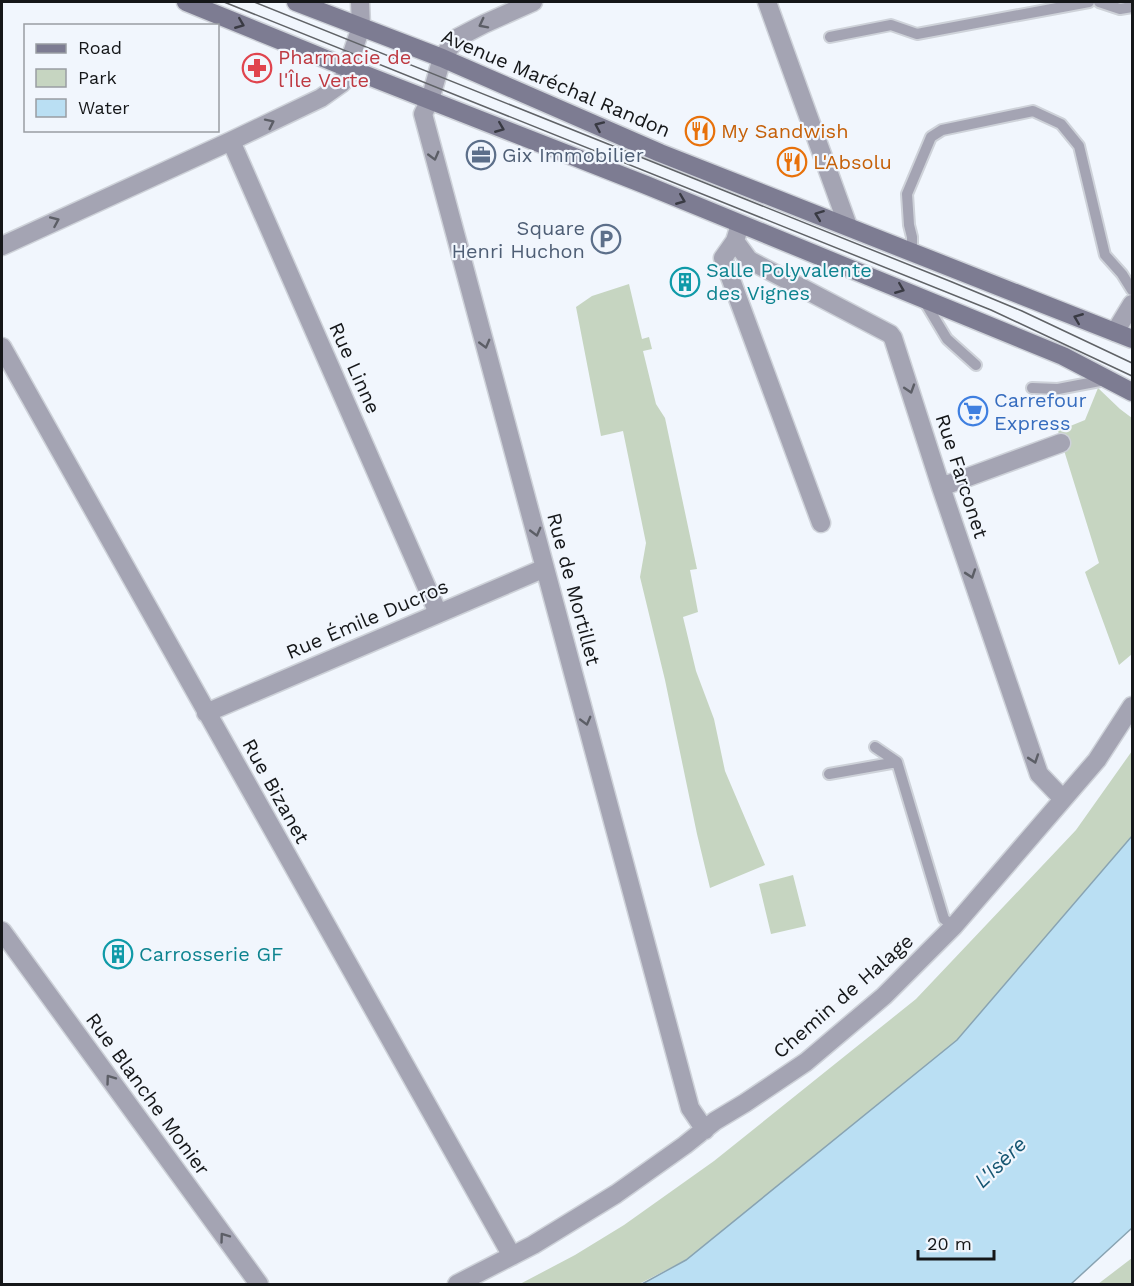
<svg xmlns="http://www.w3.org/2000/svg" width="1134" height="1286" viewBox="0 0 1134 1286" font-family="'Work Sans',sans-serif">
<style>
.green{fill:#c6d5c1}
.water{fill:#badff3;stroke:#88a3b2;stroke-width:1.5}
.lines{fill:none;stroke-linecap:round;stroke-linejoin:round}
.lane-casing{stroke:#ced2d9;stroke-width:14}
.street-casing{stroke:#ced2d9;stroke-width:21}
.secondary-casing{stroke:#ced2d9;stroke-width:21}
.lane{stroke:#a4a4b3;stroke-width:10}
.street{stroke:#a4a4b3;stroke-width:18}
.secondary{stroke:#7d7c92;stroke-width:18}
.tram{stroke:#606367;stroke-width:1.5}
.oneway{stroke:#393a43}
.oneway2{stroke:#5c5e66}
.labels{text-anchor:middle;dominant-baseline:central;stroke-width:4.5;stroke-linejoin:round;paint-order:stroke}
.health-label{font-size:20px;fill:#be3a42;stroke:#f1f6fd;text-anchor:start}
.street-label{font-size:20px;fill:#151719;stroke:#f1f6fd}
.food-label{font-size:20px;fill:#c56008;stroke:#f1f6fd;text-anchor:start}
.service-label{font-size:20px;fill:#4e5e75;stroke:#f1f6fd;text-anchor:start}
.culture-label{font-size:20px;fill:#0d838f;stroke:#f1f6fd;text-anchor:start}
.shop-label{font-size:20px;fill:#366cbe;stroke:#f1f6fd;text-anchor:start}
.water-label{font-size:21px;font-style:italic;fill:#165672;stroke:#f1f6fd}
</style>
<rect width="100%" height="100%" fill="#f1f6fd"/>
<path class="green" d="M629 284 642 339 649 337 652 349 643 351 656 404 665 418 697 569 690 570 698 612 683 617 696 671 714 719 725 771 765 865 710 888 697 834 665 680 640 577 646 543 623 431 601 436 576 307 592 296Z
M1098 388 1120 409 1132 418V654L1119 665 1085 572 1099 563 1058 431 1085 420Z
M1132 751V836L957 1040 686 1260 639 1284H520L575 1255 624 1225 714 1161 916 999 1076 830Z
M793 875 806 926 771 934 759 884Z
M1132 1258V1284H1098Z"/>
<path class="water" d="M1132 836V1228L1071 1284H642L686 1260 957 1040Z"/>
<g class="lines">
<g class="lane-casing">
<path id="lane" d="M1099 2 1120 9 1132 7
M830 37 891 25 917 34 1089 2
M912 252V237L909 225 907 194 931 137 942 130 1033 111 1061 124 1079 146 1105 255 1122 274 1132 290
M923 299 947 339 976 365
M1032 388 1058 389 1105 380
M875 747 897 762 944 919 954 926
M829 774 897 762"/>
</g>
<g class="street-casing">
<path id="street" d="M533 2 484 24 457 38 442 58 430 100 423 114 690 1108 705 1130
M767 2 848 226
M231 141 438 613
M738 231 735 241 723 258 821 523
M735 241 749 260 890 334 893 338 941 487 1039 774 1063 799
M2 246 231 141 321 98 342 83 361 27 360 2
M1115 332 1132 304
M2 347 512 1256
M941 487 1061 443
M206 713 545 568
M2 931 259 1284
M457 1284 533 1245 616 1194 685 1145 715 1121 745 1103 806 1062 884 996 954 926 1097 760 1132 706"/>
</g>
<g class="secondary-casing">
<path id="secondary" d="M186 2 348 68 646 185 1063 356 1132 392
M296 2 442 58 660 153 1132 339"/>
</g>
<use href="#lane" class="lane"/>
<use href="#street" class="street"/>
<use href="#secondary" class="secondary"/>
<path class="tram" d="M224 2 991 310 1132 376
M254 2 952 282 1022 311 1132 363"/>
</g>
<defs><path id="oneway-chevron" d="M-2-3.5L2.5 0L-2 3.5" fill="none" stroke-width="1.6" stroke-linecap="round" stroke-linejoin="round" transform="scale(1.5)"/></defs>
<g class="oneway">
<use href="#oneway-chevron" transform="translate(240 24) rotate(22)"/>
<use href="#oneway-chevron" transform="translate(599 126) rotate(-156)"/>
<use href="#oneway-chevron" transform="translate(500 128) rotate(22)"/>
<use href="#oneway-chevron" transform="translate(681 200) rotate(22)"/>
<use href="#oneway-chevron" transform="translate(819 215) rotate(-159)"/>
<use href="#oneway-chevron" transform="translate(900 289) rotate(22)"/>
<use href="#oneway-chevron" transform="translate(1078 318) rotate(-158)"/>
</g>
<g class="oneway2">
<use href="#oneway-chevron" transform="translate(483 24) rotate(153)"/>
<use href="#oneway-chevron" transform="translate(270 123) rotate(-26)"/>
<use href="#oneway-chevron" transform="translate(434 156) rotate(75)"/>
<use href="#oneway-chevron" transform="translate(55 221) rotate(-24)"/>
<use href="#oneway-chevron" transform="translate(485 344) rotate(75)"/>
<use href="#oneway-chevron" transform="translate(910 389) rotate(72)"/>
<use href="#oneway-chevron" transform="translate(536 532) rotate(75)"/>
<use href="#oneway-chevron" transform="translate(971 574) rotate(71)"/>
<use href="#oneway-chevron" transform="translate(586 721) rotate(75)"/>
<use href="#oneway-chevron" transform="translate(1034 759) rotate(71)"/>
<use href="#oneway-chevron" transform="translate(110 1079) rotate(-126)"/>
<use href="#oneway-chevron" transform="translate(224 1237) rotate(-126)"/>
</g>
<defs>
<g id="pharmacy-ring" transform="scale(1.5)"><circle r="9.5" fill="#f1f6fd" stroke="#e0444e" stroke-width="1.5"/><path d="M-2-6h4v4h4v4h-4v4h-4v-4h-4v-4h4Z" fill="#e0444e"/></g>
<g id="restaurant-ring" transform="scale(1.5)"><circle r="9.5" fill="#f1f6fd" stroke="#e8710a" stroke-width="1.5"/><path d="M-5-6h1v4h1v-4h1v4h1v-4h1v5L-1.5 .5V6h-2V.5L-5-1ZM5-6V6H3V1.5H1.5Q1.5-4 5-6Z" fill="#e8710a"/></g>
<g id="office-ring" transform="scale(1.5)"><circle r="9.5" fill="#f1f6fd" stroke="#5c6f8a" stroke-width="1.5"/><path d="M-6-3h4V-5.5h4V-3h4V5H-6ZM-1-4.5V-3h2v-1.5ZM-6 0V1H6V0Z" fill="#5c6f8a"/></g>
<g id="parking-ring" transform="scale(1.5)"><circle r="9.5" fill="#f1f6fd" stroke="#5c6f8a" stroke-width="1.5"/><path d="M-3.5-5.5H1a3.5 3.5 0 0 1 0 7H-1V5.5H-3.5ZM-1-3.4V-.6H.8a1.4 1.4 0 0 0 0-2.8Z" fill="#5c6f8a"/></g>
<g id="building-ring" transform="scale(1.5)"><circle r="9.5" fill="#f1f6fd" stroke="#0f9aa8" stroke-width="1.5"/><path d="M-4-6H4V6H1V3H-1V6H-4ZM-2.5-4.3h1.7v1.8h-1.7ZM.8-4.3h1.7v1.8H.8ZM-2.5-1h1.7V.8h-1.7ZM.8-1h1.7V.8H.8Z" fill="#0f9aa8"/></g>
<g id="supermarket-ring" transform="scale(1.5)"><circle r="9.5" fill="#f1f6fd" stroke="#3f7fe0" stroke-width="1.5"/><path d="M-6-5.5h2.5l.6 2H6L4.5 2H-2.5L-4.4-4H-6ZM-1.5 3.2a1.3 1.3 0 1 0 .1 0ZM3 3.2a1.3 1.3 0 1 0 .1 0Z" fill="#3f7fe0"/></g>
</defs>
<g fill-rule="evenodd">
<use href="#pharmacy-ring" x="257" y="68"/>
<use href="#restaurant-ring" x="700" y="131"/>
<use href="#office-ring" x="481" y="155"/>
<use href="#restaurant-ring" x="792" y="162"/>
<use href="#parking-ring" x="606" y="239"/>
<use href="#building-ring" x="685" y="282"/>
<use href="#supermarket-ring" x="973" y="411"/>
<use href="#building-ring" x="118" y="954"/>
</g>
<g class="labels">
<g class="health-label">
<text x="278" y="57">Pharmacie de<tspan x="278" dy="23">l'Île Verte</tspan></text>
</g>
<g class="street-label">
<text transform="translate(556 83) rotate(23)">Avenue Maréchal Randon</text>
<text transform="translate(355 368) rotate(66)">Rue Linne</text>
<text transform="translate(962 476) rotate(72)">Rue Farconet</text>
<text transform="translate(574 589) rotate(75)">Rue de Mortillet</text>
<text transform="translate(367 619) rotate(-23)">Rue Émile Ducros</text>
<text transform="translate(276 791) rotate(61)">Rue Bizanet</text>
<text transform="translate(843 996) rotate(-41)">Chemin de Halage</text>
<text transform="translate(148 1094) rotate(54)">Rue Blanche Monier</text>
</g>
<g class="food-label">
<text x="721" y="131">My Sandwish</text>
<text x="813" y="162">L'Absolu</text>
</g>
<g class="service-label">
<text x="502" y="155">Gix Immobilier</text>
<text x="585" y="228" text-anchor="end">Square<tspan x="585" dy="23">Henri Huchon</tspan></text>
</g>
<g class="culture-label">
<text x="706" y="270">Salle Polyvalente<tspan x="706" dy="23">des Vignes</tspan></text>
<text x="139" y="954">Carrosserie GF</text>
</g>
<g class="shop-label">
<text x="994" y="400">Carrefour<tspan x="994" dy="23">Express</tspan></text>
</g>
<g class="water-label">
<text transform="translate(1000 1162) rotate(-44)">L'Isère</text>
</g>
</g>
<rect width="1134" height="1286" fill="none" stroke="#151719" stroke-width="6"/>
<rect x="24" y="24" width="195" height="108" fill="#f1f6fd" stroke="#999da2" stroke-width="1.5"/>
<rect x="36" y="44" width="30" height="9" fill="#7d7c92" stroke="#999da2" stroke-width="1.5"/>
<text x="78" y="54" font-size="18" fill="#151719">Road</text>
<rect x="36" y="69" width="30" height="18" fill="#c6d5c1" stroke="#999da2" stroke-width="1.5"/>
<text x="78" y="84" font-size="18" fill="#151719">Park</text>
<rect x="36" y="99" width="30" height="18" fill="#badff3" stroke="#999da2" stroke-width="1.5"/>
<text x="78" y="114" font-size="18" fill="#151719">Water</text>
<path d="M918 1250v9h76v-9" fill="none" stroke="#151719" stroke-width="3"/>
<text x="927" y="1250" font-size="18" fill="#151719" stroke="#f1f6fd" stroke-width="4.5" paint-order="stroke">20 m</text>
</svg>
